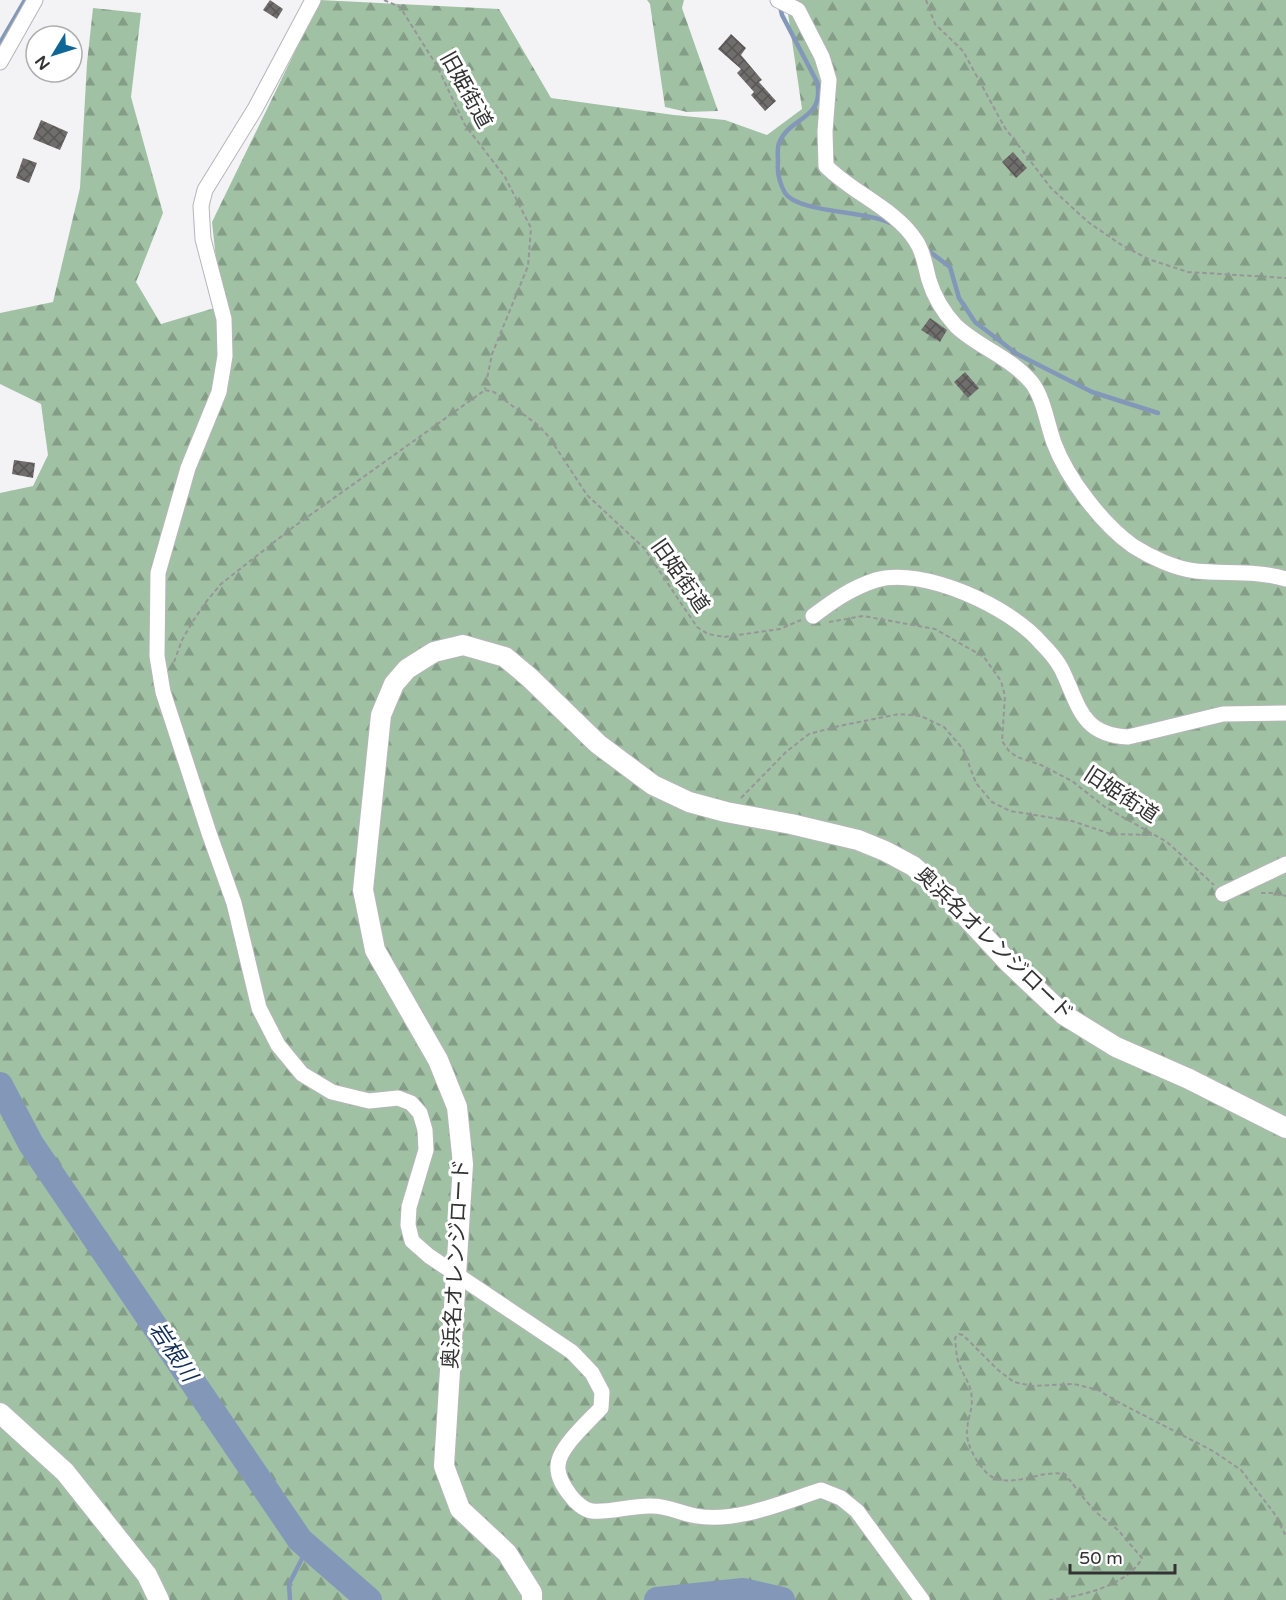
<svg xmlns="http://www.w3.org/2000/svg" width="1286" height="1600" viewBox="0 0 1286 1600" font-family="'Varela Round','Noto Sans JP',sans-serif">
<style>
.forest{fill:url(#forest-firs)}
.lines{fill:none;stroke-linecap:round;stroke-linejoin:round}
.stream{stroke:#8398b8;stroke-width:4.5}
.river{stroke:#8398b8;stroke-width:26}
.building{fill:url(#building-cross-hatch)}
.minor-casing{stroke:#b6b6b9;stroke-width:17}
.tertiary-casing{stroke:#b6b6b9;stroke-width:22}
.path{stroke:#969698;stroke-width:2;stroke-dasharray:4.5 3;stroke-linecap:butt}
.minor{stroke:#fff;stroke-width:15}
.tertiary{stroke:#fff;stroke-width:20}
.labels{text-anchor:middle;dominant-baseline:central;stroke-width:6;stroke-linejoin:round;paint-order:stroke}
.street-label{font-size:21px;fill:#333334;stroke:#fff}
.water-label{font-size:22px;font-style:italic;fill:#112d57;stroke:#fff}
</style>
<defs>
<pattern id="forest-firs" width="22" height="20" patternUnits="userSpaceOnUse" patternTransform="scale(1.5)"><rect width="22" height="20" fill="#a1c1a4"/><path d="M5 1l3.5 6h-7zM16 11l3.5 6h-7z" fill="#849d86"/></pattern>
<pattern id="building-cross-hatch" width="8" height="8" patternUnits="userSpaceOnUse" patternTransform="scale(1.5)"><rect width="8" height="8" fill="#706e6c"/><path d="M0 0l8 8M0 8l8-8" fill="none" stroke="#585655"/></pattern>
</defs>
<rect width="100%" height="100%" fill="#f3f3f6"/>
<path class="forest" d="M320 0 499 9 551 98 674 115 725 120 767 135 802 109 786 0H1286V1600H0V493L33 486 48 455 41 404 0 384V313L53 302 80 188 87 63 93 8 141 13 131 97 163 213 136 282 161 324 221 306 212 222Z
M647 0H684L682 8 718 111 687 112 665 107 650 4Z"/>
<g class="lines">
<path class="stream" d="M780 6 782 15 817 82C825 120 790 116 779 143 777 148 778 157 778 162 777 172 780 184 785 193 798 213 868 211 890 223
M0 43 25 0
M926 249 950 267 959 298 975 322 1017 354 1092 392 1158 413
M290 1600 289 1584 308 1547"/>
<path class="river" d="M0 1085 31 1144 300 1540 369 1600
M657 1600 743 1591 782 1600"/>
</g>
<path class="building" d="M270 0 283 9 277 19 263 10Z
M731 34 746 48 741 55 762 80 759 82 776 101 765 111 751 95 754 92 737 73 741 69 718 49Z
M41 120 68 132 60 150 33 139Z
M1013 152 1027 168 1016 178 1002 162Z
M23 158 37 163 29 183 16 178Z
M930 318 947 330 940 342 921 330Z
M965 372 979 388 968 398 954 382Z
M14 460 35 463 33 478 12 474Z"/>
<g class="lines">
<g class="minor-casing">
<path id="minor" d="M313 0 255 109 205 190 201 206 203 239 224 319 225 356 219 392 188 468 158 573 157 656 163 692 209 833 234 903 259 1008 278 1045 302 1074 332 1092 369 1101 398 1098 411 1103 420 1113 425 1130 426 1150 409 1207 408 1225 412 1241 429 1256 572 1352 592 1373 602 1392 601 1408C589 1421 558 1448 558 1466 557 1477 564 1487 570 1495 575 1502 584 1510 592 1511 610 1513 633 1505 652 1506 668 1506 680 1513 696 1516 738 1523 783 1502 821 1490L841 1498 857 1511 922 1600
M778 0 798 10 822 57 829 80 825 131 826 166C852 193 896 209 916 241 924 253 925 266 929 280 934 297 944 313 956 326 978 347 1012 358 1032 383 1044 399 1047 424 1054 443 1067 478 1102 524 1133 546 1150 557 1176 569 1196 571 1225 574 1257 570 1286 579
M0 62 35 0
M813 616C833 601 851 588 876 580 922 566 1011 607 1041 643 1048 650 1056 659 1061 668 1079 704 1080 735 1128 737L1223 714 1286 713
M1223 894 1286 864"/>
</g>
<g class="tertiary-casing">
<path id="tertiary" d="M0 1413 65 1472 147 1575 159 1600
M532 1600V1593L507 1553 460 1509 444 1466 463 1164 457 1107 438 1060 375 950 363 890 381 715 394 684 407 669 434 652 463 645 505 657 530 678 598 744 653 785 689 802 726 812 791 824 858 840 885 851 913 866 943 892 1009 963 1064 1015 1116 1047 1189 1079 1286 1128"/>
</g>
<path class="path" d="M384 0 400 7 437 66 465 125 505 177 531 228 528 266 492 354 485 389
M926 0 935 24 963 51 1005 128 1051 188 1088 222 1120 244 1148 259 1188 272 1286 278
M485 390 494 392 539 426 549 437 587 495 644 548 697 627 708 634 724 637 780 629 801 620
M829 622 863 616 935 629 984 657 1001 681 1005 696 1002 741 1009 751 1017 757 1041 765 1072 781 1105 807 1167 842 1214 885
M174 662 182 640 193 621 206 602 221 584 292 528 485 390
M741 798 786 752 809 734 839 726 899 714 921 716 944 727 963 749 976 783 992 802 1010 811 1072 821 1111 834 1152 835
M1261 893H1273L1286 896
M1049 1600C1078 1597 1128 1586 1142 1558L1118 1530 1097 1513 1086 1501 1065 1474C1041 1470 1020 1485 997 1479 983 1476 965 1445 967 1431 968 1414 974 1410 971 1391 968 1380 961 1371 958 1361 956 1354 956 1346 955 1338L959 1334 963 1335 998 1370 1014 1382 1032 1386 1074 1384 1098 1390 1118 1402 1213 1451 1241 1470 1274 1513 1286 1536"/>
<use href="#minor" class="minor"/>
<use href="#tertiary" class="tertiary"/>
</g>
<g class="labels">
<g class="street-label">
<text transform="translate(466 90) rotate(61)">旧姫街道</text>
<text transform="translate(680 576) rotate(55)">旧姫街道</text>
<text transform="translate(1121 795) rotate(33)">旧姫街道</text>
<text transform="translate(994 944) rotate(44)">奥浜名オレンジロード</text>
<text transform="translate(456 1264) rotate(-87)">奥浜名オレンジロード</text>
</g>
<g class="water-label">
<text transform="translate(173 1352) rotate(56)">岩根川</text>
</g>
</g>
<g transform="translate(54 54) rotate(232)"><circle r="28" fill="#ffffff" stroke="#adadae" stroke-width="1.5"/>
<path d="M0-4.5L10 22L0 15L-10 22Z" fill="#0e6797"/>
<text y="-9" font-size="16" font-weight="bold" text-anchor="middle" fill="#333334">N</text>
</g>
<path d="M1070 1564v9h105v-9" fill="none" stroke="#333334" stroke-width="3"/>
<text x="1079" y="1564" font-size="18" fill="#333334" stroke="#ffffff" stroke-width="4.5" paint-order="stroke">50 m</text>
</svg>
